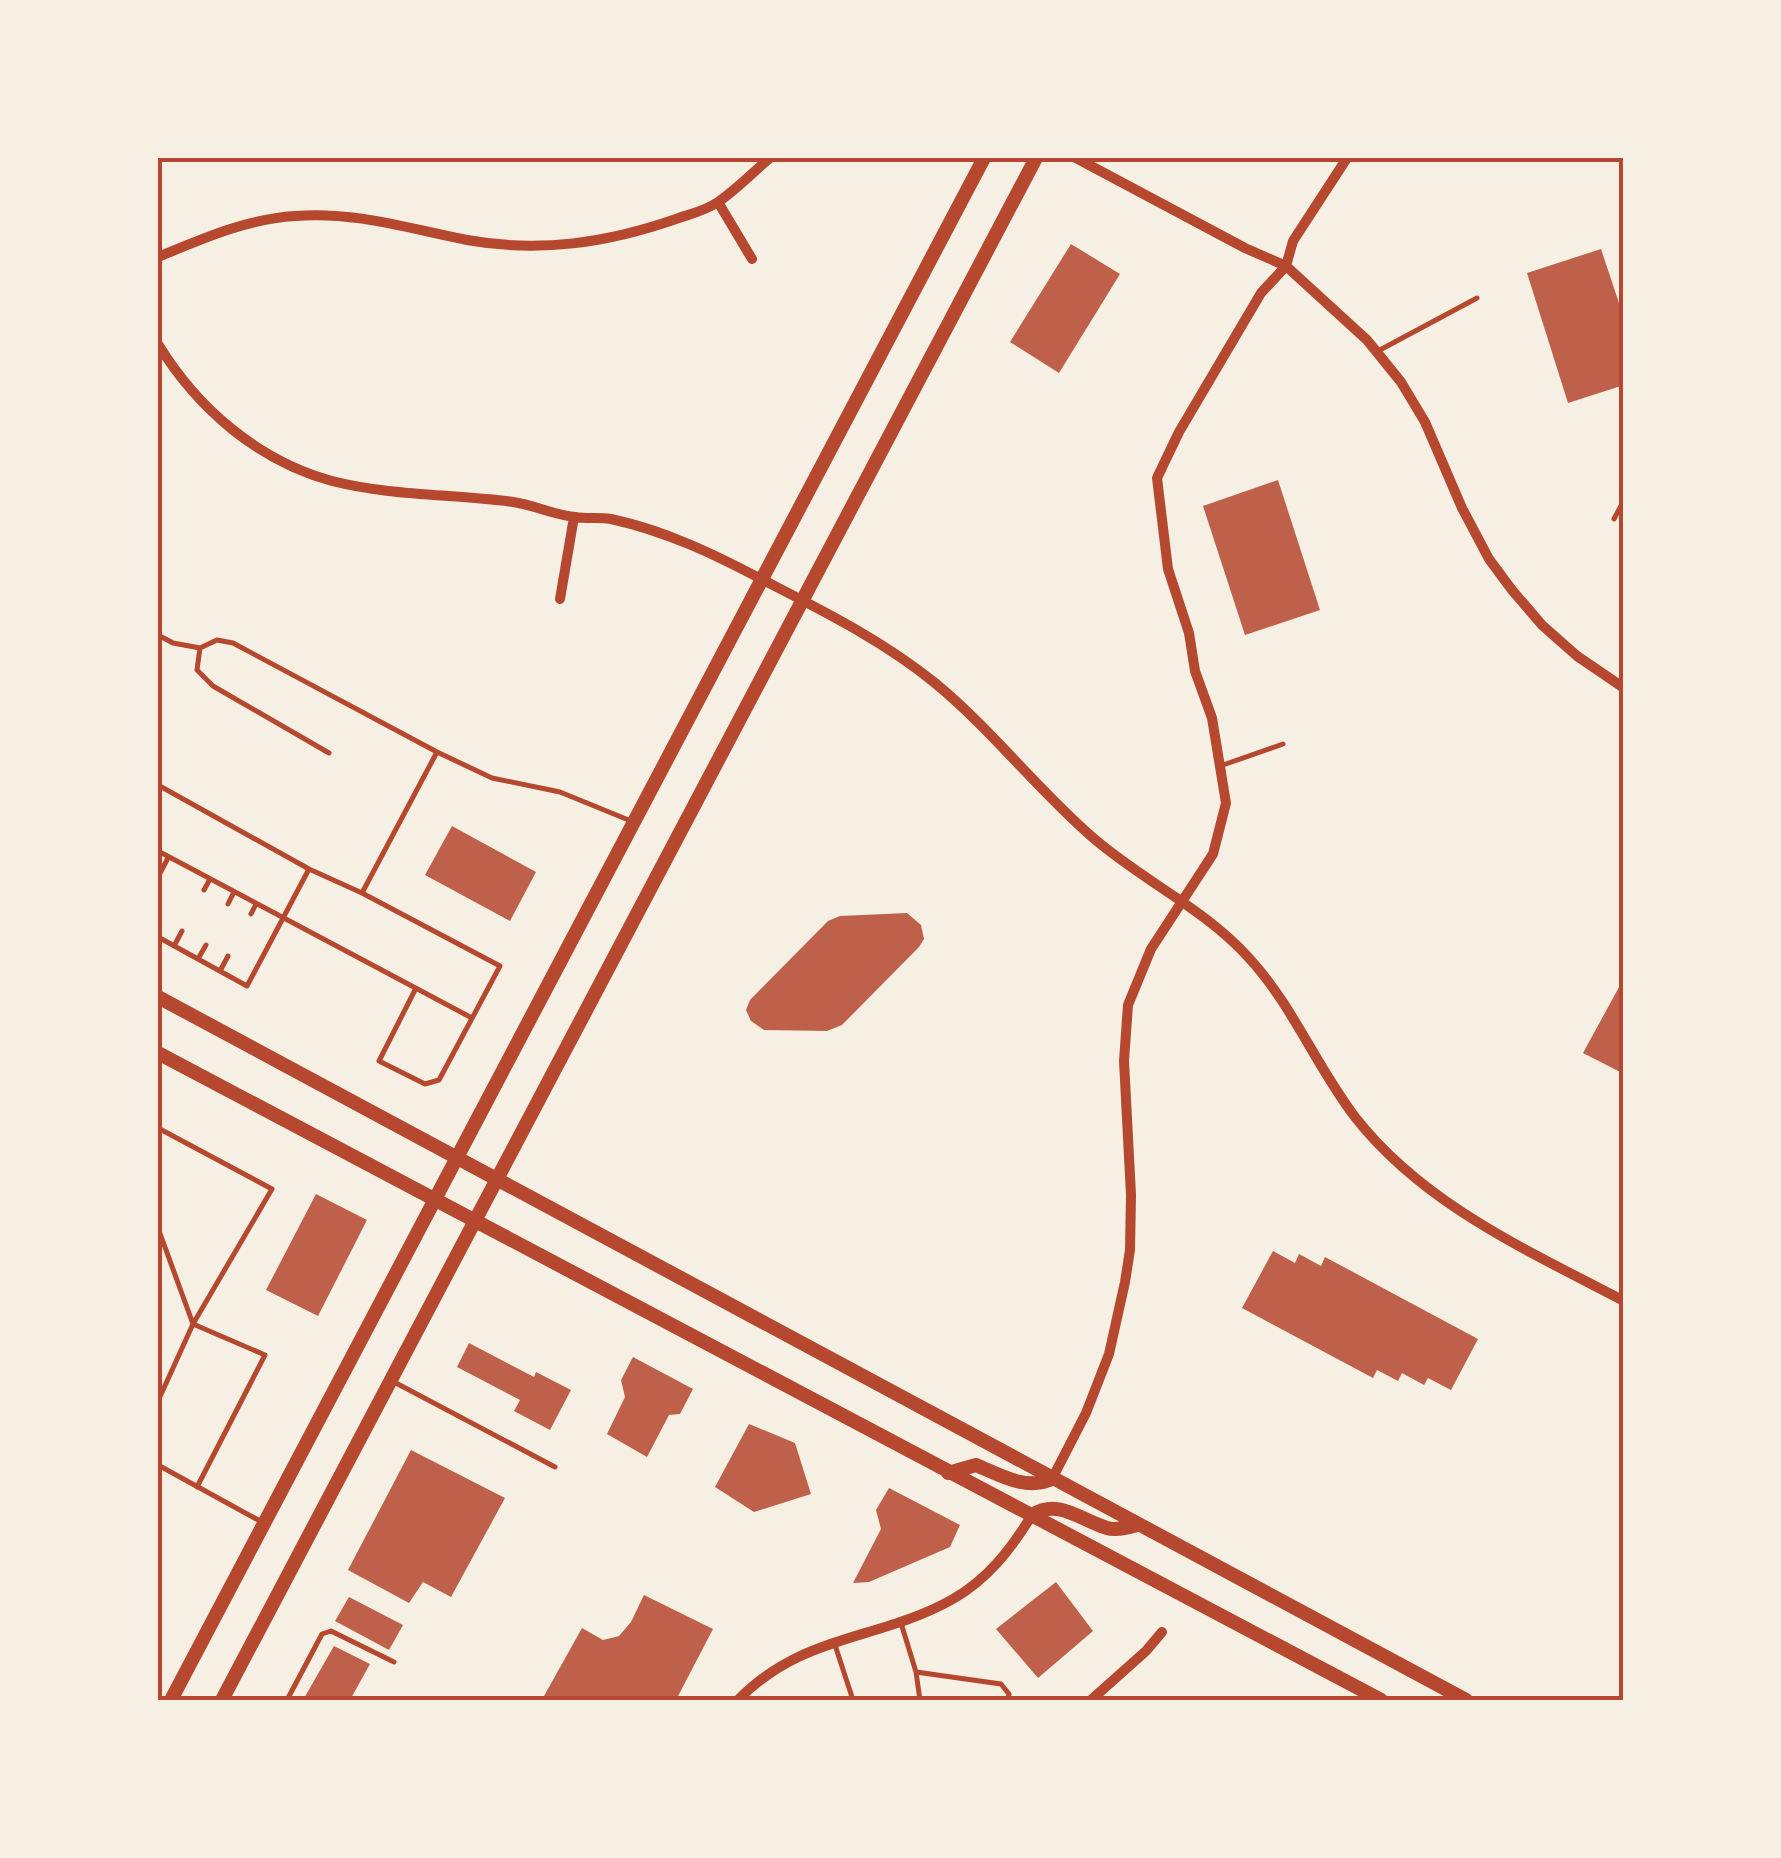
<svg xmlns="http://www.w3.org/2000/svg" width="1781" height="1858" viewBox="0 0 1781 1858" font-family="'Golos Text',sans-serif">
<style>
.building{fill:#bf614a}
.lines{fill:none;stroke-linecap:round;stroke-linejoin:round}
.service{stroke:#b5482f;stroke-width:5}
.minor{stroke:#b5482f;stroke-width:10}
.secondary{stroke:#b5482f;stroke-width:14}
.neatline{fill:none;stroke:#b5482f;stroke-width:4}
</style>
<rect width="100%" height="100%" fill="#f6efe4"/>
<path class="building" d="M1071 244 1120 274 1059 373 1010 342Z
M1601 249 1624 318V385L1568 403 1527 273Z
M1278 480 1320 610 1245 635 1203 506Z
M452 826 536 872 510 921 425 875Z
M907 913 921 925 924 939 919 947 842 1025 827 1031 764 1030 751 1021 746 1010 750 1000 828 921 840 916Z
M1624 978V1074L1583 1053Z
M316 1194 367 1220 318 1316 266 1290Z
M1273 1251 1295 1263 1299 1254 1321 1266 1325 1257 1478 1339 1451 1390 1428 1378 1424 1385 1402 1373 1398 1381 1377 1370 1373 1378 1242 1308Z
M469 1343 534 1377 536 1372 571 1390 550 1430 514 1411 520 1400 457 1367Z
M633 1357 693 1389 680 1414 669 1415 647 1457 607 1434 625 1397 621 1380Z
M749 1424 795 1443 811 1494 754 1512 715 1487Z
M411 1450 505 1498 451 1597 423 1582 409 1603 348 1570Z
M889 1488 960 1525 950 1547 869 1582 853 1583 881 1529 876 1510Z
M1056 1582 1093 1631 1038 1678 996 1629Z
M644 1595 713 1629 676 1700H552L544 1696 582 1628 603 1640 619 1636 631 1622Z
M349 1597 403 1625 389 1650 335 1621Z
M334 1646 370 1664 350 1700H303Z"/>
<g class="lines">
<path class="service" d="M1378 351 1477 298
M1614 519 1624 500
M158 635 173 643 200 648
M329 753 213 686 197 670 200 648 217 640 233 643 437 752 492 778 560 792 631 821
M1220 766 1283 744
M158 785 309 869 362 893 437 752
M158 851 472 1018
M158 877 168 858
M204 890 210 879
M362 893 500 966 439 1080 425 1084 379 1061 416 988
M228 904 234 892
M251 914 256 904
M158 937 247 986 309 869
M174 946 182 931
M198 959 206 945
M220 971 228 956
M158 1128 272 1189 193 1324 265 1355 197 1487
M158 1228 193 1324 158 1401
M394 1382 555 1467
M158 1465 260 1521
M901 1623 916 1672 920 1700
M834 1642 853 1700
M916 1672 1001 1684 1009 1694 1008 1700
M287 1700 322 1634 331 1631 394 1662"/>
<path class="minor" d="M1076 158 1245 248 1286 266 1367 340 1401 382 1425 422 1462 508 1489 559 1512 590 1542 625 1577 656 1624 688
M718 202 752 259
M158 257C202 239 246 219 295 216 355 211 410 229 467 240 540 253 607 243 676 219 690 214 705 211 718 202 736 190 753 172 770 158
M158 344C197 408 258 461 332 481 391 496 453 494 513 502 534 505 554 515 575 517 587 519 599 517 611 519 666 531 714 554 763 580 823 611 882 640 935 683 991 729 1036 788 1091 836 1141 880 1204 908 1249 958 1293 1006 1316 1066 1355 1117 1424 1205 1527 1250 1624 1301
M560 599 574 517
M1052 1479 1086 1413 1109 1354 1125 1282 1130 1250 1131 1195 1124 1061 1128 1005 1151 949 1213 854 1226 803 1212 718 1195 671 1189 633 1168 569 1157 478 1179 432 1261 293 1286 266 1293 241 1347 158
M738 1700C803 1633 879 1641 953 1599 988 1579 1011 1549 1032 1515
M1091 1700 1146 1651 1162 1632"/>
<path class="secondary" d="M158 997 1466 1700
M158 1053 1381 1700
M948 1473 976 1465C1000 1475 1026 1491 1052 1479
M1032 1515C1059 1498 1080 1520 1107 1528 1116 1531 1128 1527 1138 1525
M171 1700 984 158
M222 1700 1036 158"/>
</g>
<rect width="1781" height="1858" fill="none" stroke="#f6efe4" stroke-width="320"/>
<rect x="160" y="160" width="1461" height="1538" class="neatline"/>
</svg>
